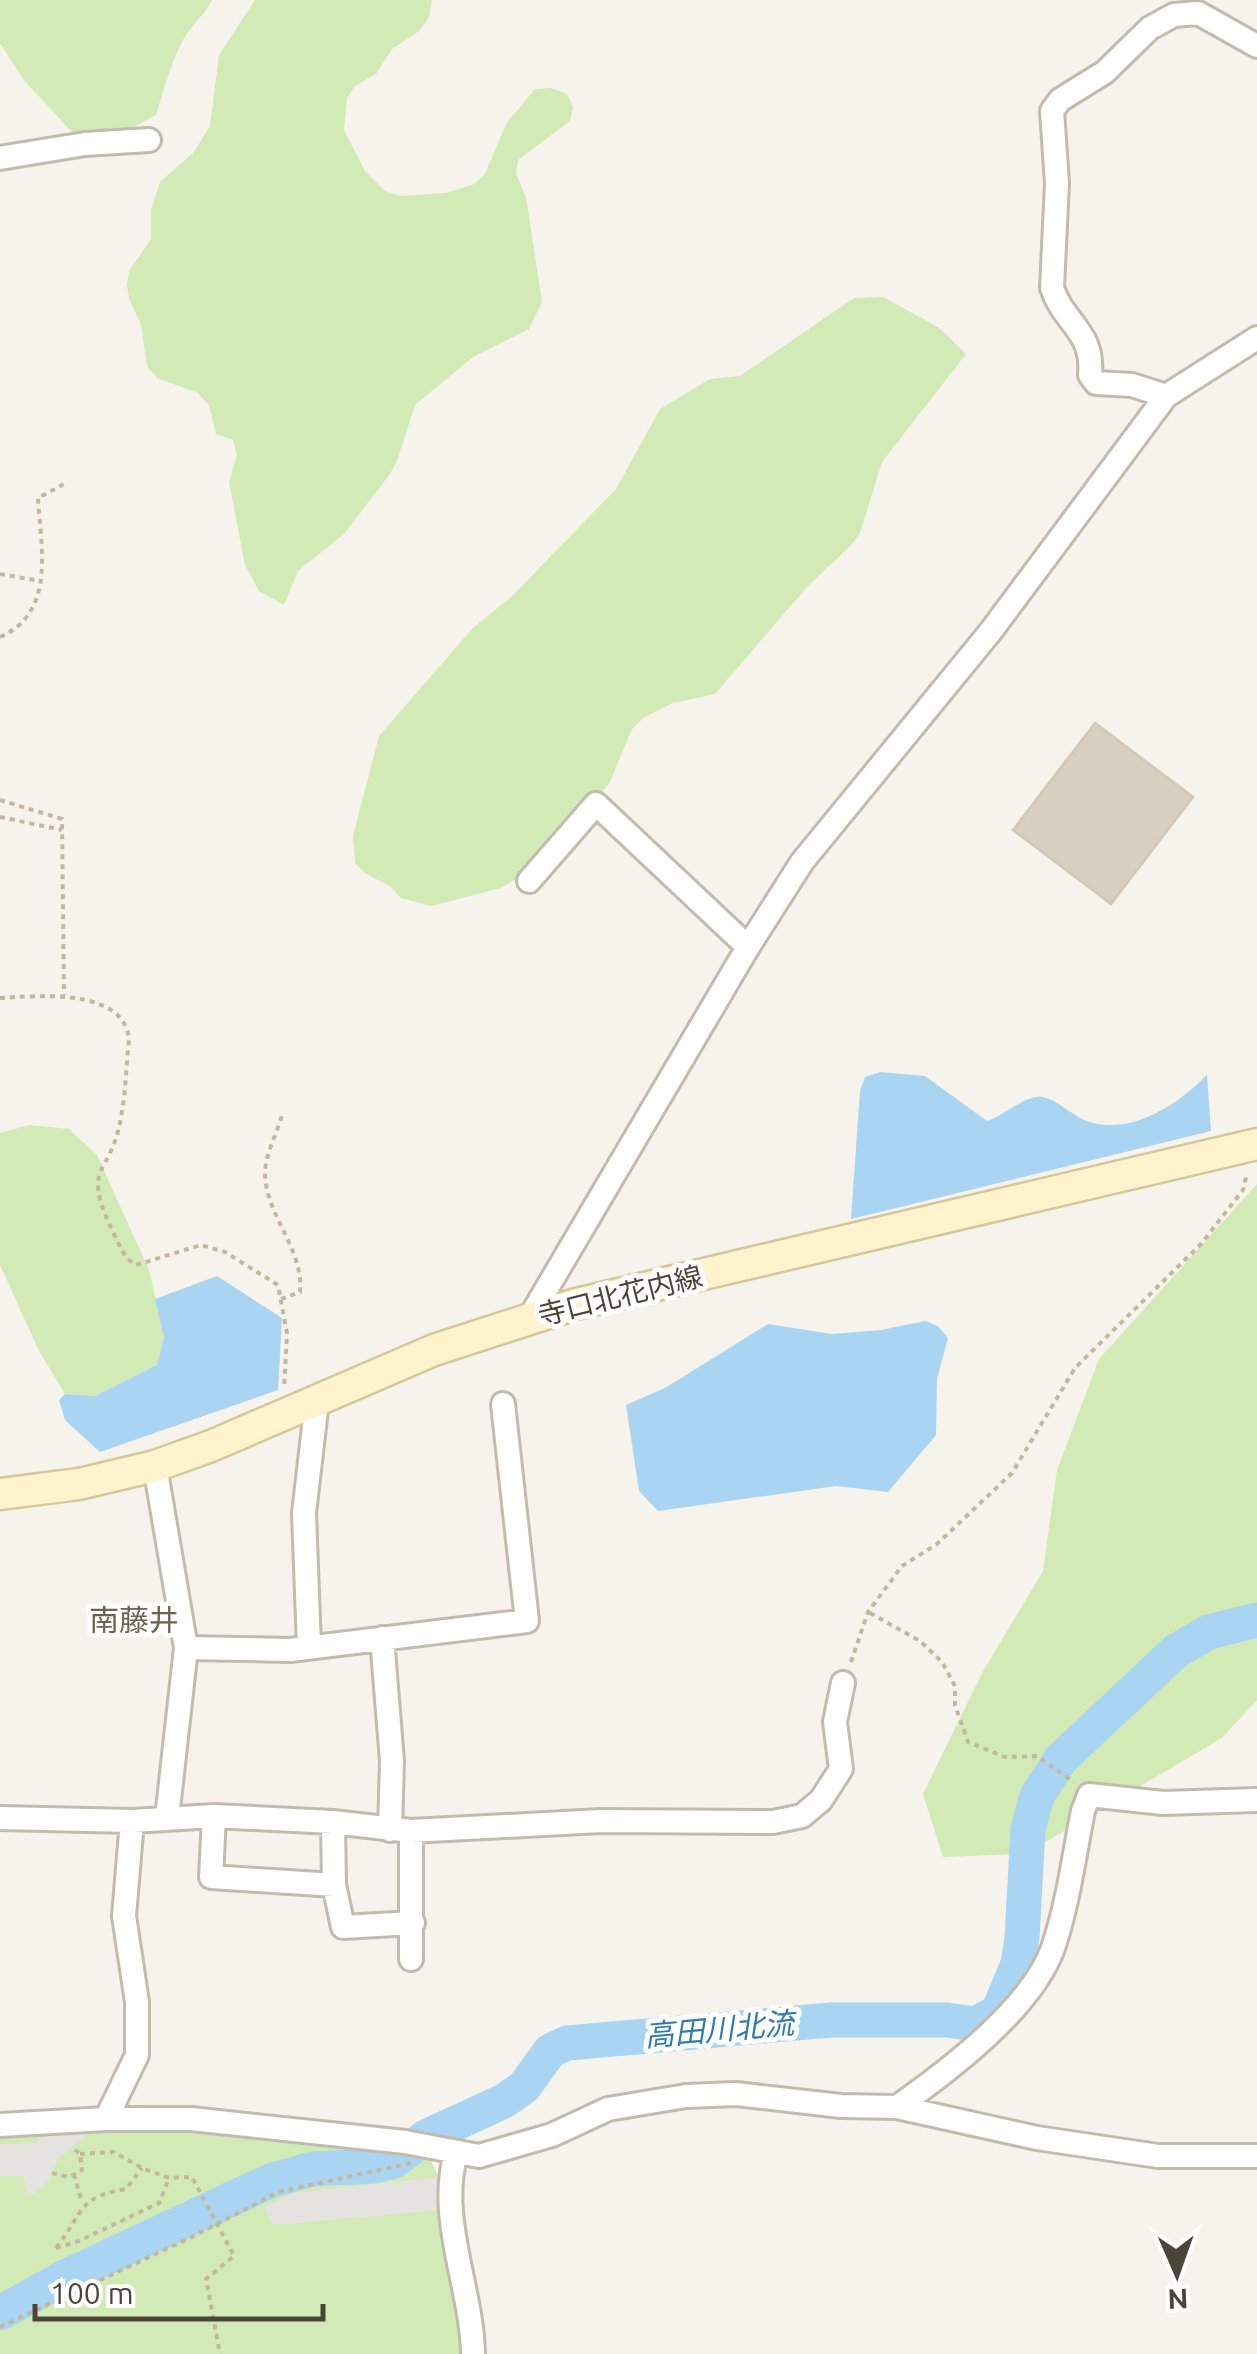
<svg xmlns="http://www.w3.org/2000/svg" width="1257" height="2354" viewBox="0 0 1257 2354" font-family="Ubuntu,'Noto Sans JP',sans-serif">
<style>
.green{fill:#d2eab5}
.parking{fill:#e5e3e0}
.water{fill:#a9d4f2}
.lines{fill:none;stroke-linecap:round;stroke-linejoin:round}
.river{stroke:#a9d4f2;stroke-width:35}
.building{fill:#d8cfc1;stroke:#d3c7b4;stroke-width:2.5}
.minor-casing{stroke:#c2bbae;stroke-width:28}
.secondary-casing{stroke:#d6c79b;stroke-width:35}
.path{stroke:#c4b79f;stroke-width:4;stroke-dasharray:5 5;stroke-linecap:butt}
.minor{stroke:#fff;stroke-width:22}
.secondary{stroke:#fff3cd;stroke-width:30}
.labels{text-anchor:middle;dominant-baseline:central;stroke-width:10;stroke-linejoin:round;paint-order:stroke}
.street-label{font-size:28px;fill:#4b4439;stroke:#fff}
.neighbourhood-label{font-size:30px;fill:#6e6250;stroke:#fff}
.water-label{font-size:30px;font-style:italic;fill:#2e7ab2;stroke:#fff}
</style>
<rect width="100%" height="100%" fill="#f6f3ec"/>
<path class="green" d="M0 0H212C206 13 196 21 188 32 172 56 165 87 156 115L117 136 74 134 23 79 0 43Z
M255 0H432L429 18 419 31 392 49 376 74 355 86 347 98 344 130 365 171 385 191 400 196 446 193 474 184 485 174 506 124 535 89 551 88 567 94 573 107 570 121 518 160 516 174 526 197 542 302 529 329 473 357 415 405 397 461 390 474 344 534 298 571 284 605 259 591 245 565 229 482 237 455 233 440 216 434 209 405 198 393 157 378 147 366 141 324 129 299 127 285 129 271 151 239V210L160 182 194 152 210 126 219 55Z
M883 297 938 327 966 354 882 462 860 533 851 545 807 587 715 694 673 703 643 718 632 729 610 782 553 857 501 888 431 906 401 898 391 887 365 873 355 863 353 836 379 736 472 629 511 597 616 489 660 409 710 379 740 376 854 298Z
M29 1125 69 1129 97 1155 149 1270 164 1337 157 1365 95 1396 65 1394 39 1351 0 1265V1133Z
M1257 1184V1700L1222 1738 1025 1854 943 1857 923 1794 982 1673 1043 1571 1057 1470 1099 1359Z
M208 2129 342 2143 429 2157 443 2186 465 2354H0V2135Z"/>
<path class="parking" d="M88 2134 59 2158 48 2181 35 2193 26 2194 24 2176H0V2144L35 2143 40 2136Z
M437 2177 442 2210 274 2225 264 2207 293 2193Z"/>
<path class="water" d="M880 1072 925 1076 987 1121C1004 1116 1026 1094 1043 1097 1057 1100 1071 1114 1084 1120 1129 1138 1177 1105 1207 1075L1211 1131 851 1219 860 1091 865 1077Z
M217 1276 282 1318 278 1390 100 1452 65 1420 59 1400 65 1394 95 1396 157 1365 164 1337 155 1299Z
M925 1321 938 1326 948 1338 937 1379 936 1435 888 1492 836 1486 658 1511 639 1491 626 1405 665 1388 768 1324 832 1334 881 1330Z"/>
<g class="lines">
<path class="river" d="M0 2313 67 2276 270 2181 312 2169 374 2166 394 2161 426 2137 504 2101 524 2087 550 2051 567 2043 831 2020H947L975 2024 998 2012 1018 1964 1022 1938 1028 1829 1037 1796 1061 1759 1176 1651 1209 1632 1257 1620"/>
</g>
<path class="building" d="M1095 723 1193 797 1111 904 1013 830Z"/>
<g class="lines">
<g class="minor-casing">
<path id="minor" d="M0 158 85 144 149 140
M1166 396 1132 385 1096 383 1090 375C1094 331 1064 324 1052 288L1057 183 1052 111 1060 100 1105 72 1150 28 1174 15 1198 13 1257 46
M529 881 596 804 748 947
M530 1317 748 947 802 862 991 631 1166 396 1257 338
M155 1466 186 1648 167 1818
M382 1638 392 1761 390 1830
M309 1647 304 1513 317 1401
M186 1648 290 1650 527 1621 503 1404
M214 1816 211 1877 334 1885
M0 1818 132 1821 214 1816 333 1822 411 1831 601 1821 773 1822 802 1816 821 1800 841 1769 835 1722 843 1683
M333 1822 334 1885 343 1927 413 1923
M411 1959V1831
M897 2107C948 2071 1031 2009 1053 1948 1068 1904 1074 1856 1083 1811L1089 1795 1163 1803 1257 1800
M106 2119 137 2055V2002L124 1916 132 1821
M0 2125 106 2119H191L405 2142 479 2156 552 2135 608 2109 686 2096 736 2094 841 2106 897 2107 1037 2138 1158 2156H1257
M456 2153C437 2219 472 2288 473 2354"/>
</g>
<g class="secondary-casing">
<path id="secondary" d="M0 1494 79 1484 155 1466 211 1446 434 1350 576 1304 1257 1144"/>
</g>
<path class="path" d="M0 574 40 581
M0 637C56 613 41 548 38 498L64 484
M0 800 62 819 64 995
M0 817 62 830
M0 998C37 996 123 987 129 1039 126 1065 126 1092 121 1117 111 1179 79 1162 114 1234 120 1246 123 1257 136 1265L201 1245 225 1252 278 1285 287 1333 284 1389
M281 1299 300 1292C304 1249 266 1216 265 1174 265 1154 277 1134 282 1115
M870 1613 920 1641 942 1662 955 1686V1705L968 1742 1005 1757 1037 1756 1074 1782
M851 1662 868 1612 902 1566 937 1544 1012 1473 1075 1368 1201 1244 1243 1190 1247 1173
M80 2154 114 2152 142 2168 169 2178 192 2177 234 2256 206 2279 220 2354
M52 2173 69 2177 82 2170 80 2154 71 2147
M74 2174 82 2203
M56 2248 79 2241 159 2203 169 2178
M56 2248C84 2212 77 2197 126 2189L142 2168
M0 2327 194 2236 278 2192 412 2163"/>
<use href="#minor" class="minor"/>
<use href="#secondary" class="secondary"/>
</g>
<g class="labels">
<g class="street-label">
<text transform="translate(620 1295) rotate(-14)">寺口北花内線</text>
</g>
<g class="neighbourhood-label">
<text x="134" y="1620">南藤井</text>
</g>
<g class="water-label">
<text transform="translate(719 2029) rotate(-5)">高田川北流</text>
</g>
</g>
<g transform="translate(1177 2274) rotate(178)" stroke="#ffffff" stroke-width="8" paint-order="stroke">
<path d="M0-8L18 38L0 25L-18 38Z" fill="#4b4439"/>
<text y="-15" font-size="28" font-weight="bold" text-anchor="middle" fill="#4b4439">N</text>
</g>
<path d="M35 2304v15h288v-15" fill="none" stroke="#4b4439" stroke-width="5"/>
<text x="50" y="2304" font-size="30" fill="#4b4439" stroke="#ffffff" stroke-width="8" paint-order="stroke">100 m</text>
</svg>
